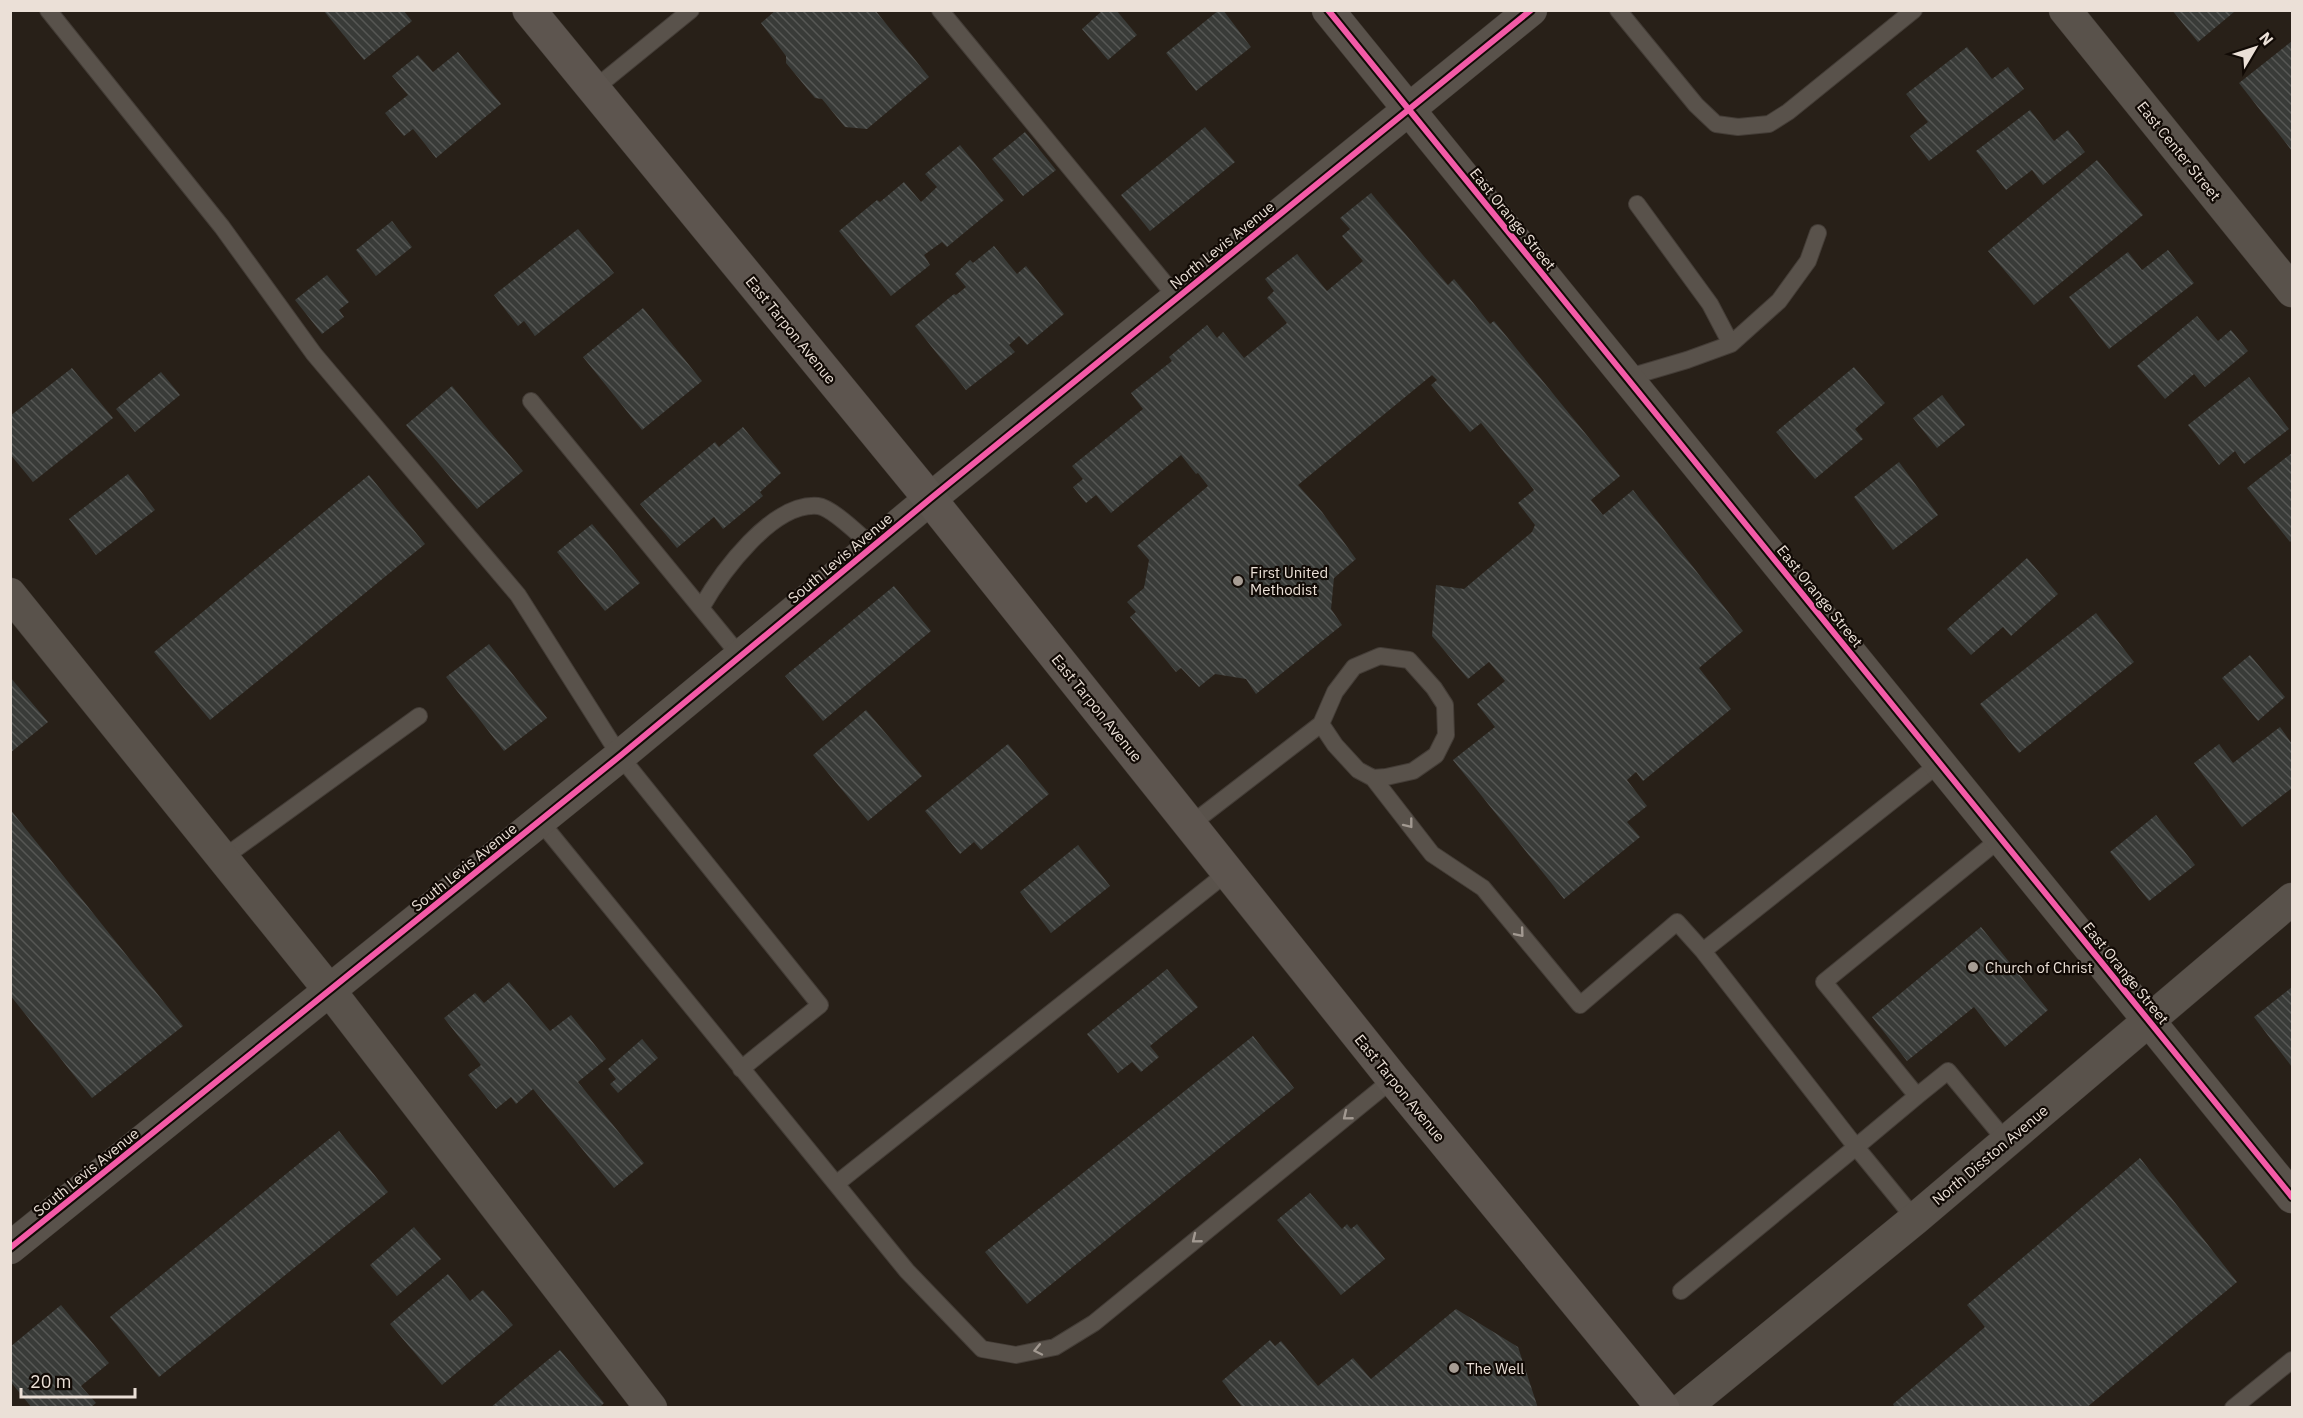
<svg xmlns="http://www.w3.org/2000/svg" width="2303" height="1418" viewBox="0 0 2303 1418" font-family="'IBM Plex Sans',sans-serif">
<style>
.building{fill:url(#building-back-hatch)}
.lines{fill:none;stroke-linecap:round;stroke-linejoin:round}
.lane-casing{stroke:#443d37;stroke-width:18}
.street-casing{stroke:#443d37;stroke-width:33}
.secondary-casing{stroke:#443d37;stroke-width:34}
.lane{stroke:#59524b;stroke-width:16}
.street{stroke:#59524b;stroke-width:32}
.secondary{stroke:#5d554f;stroke-width:33}
.cycleway-casing{stroke:#110a05;stroke-width:10}
.cycleway{stroke:#f35aa7;stroke-width:6}
.oneway{stroke:#a29991}
.poi-dot{fill:#a79d94;stroke:#110a05;stroke-width:2}
.labels{text-anchor:middle;dominant-baseline:central;stroke-width:4.5;stroke-linejoin:round;paint-order:stroke}
.street-label{font-size:15px;fill:#ebe0d7;stroke:#110a05}
.poi-label{font-size:15px;fill:#ebe0d7;stroke:#110a05;text-anchor:start}
</style>
<defs>
<pattern id="building-back-hatch" width="6" height="6" patternUnits="userSpaceOnUse" patternTransform="scale(1.5)"><rect width="6" height="6" fill="#393b38"/><path d="M-1 5l2 2M0 0l6 6M5-1l2 2" fill="none" stroke="#565754"/></pattern>
</defs>
<rect width="100%" height="100%" fill="#282018"/>
<path class="building" d="M323 10H403L412 21 364 60Z
M776 10H875L929 77 867 129 845 127 822 99 815 98 786 63V56L761 23Z
M1103 10H1116L1137 35 1108 60 1082 29Z
M1219 10H1223L1251 47 1196 91 1166 53Z
M2172 10H2232L2234 12 2198 42Z
M2292 41V151L2239 83Z
M1967 47 1992 79 2008 67 2024 89 1929 161 1910 136 1928 122 1906 94Z
M458 52 501 104 436 158 413 129 404 136 385 113 408 95 392 76 418 55 433 72Z
M2030 110 2054 141 2068 130 2085 152 2043 185 2032 170 2006 190 1976 151Z
M1205 127 1235 162 1150 231 1121 195Z
M1025 132 1056 170 1023 196 992 159Z
M960 145 1004 200 947 247 942 242 924 255 930 265 891 296 839 231 877 200 880 202 904 182 921 202 937 187 925 174Z
M2097 160 2143 215 2034 305 1988 251Z
M1371 193 1448 285 1454 279 1490 324 1494 321 1620 476 1591 500 1603 515 1633 490 1743 631 1699 668 1731 709 1643 781 1636 772 1627 780 1647 806 1627 822 1640 837 1564 899 1453 760 1495 727 1477 704 1505 681 1489 662 1468 679 1432 636 1436 585 1464 589 1532 532 1535 525 1518 503 1534 490 1481 423 1470 432 1431 385 1437 380 1432 375 1298 485 1322 512 1356 559 1334 578 1331 609 1342 625 1256 694 1246 679 1215 674 1199 687 1181 668 1176 672 1130 617 1136 612 1127 602 1144 588 1149 560 1137 546 1208 486 1198 473 1196 474 1181 455 1111 513 1096 495 1086 503 1073 487 1083 479 1072 466 1143 409 1131 393 1172 361 1169 357 1207 325 1217 338 1223 332 1244 358 1287 323 1267 298 1274 291 1265 279 1297 254 1327 291 1363 261 1342 236 1350 229 1340 218Z
M392 221 412 247 376 276 356 250Z
M578 229 614 273 535 336 524 321 518 326 494 295Z
M994 246 1017 274 1026 266 1064 314 1027 345 1019 336 1009 345 1015 352 966 390 915 326 954 294 956 295 966 287 955 274 970 260 973 263Z
M2168 250 2194 283 2109 349 2069 297 2128 252 2142 270Z
M327 275 349 302 339 310 344 317 322 334 295 300Z
M643 308 702 381 642 430 583 357Z
M2197 316 2218 341 2231 330 2248 351 2205 387 2194 374 2165 399 2137 366Z
M1854 367 1885 403 1855 429 1863 439 1815 479 1776 432Z
M72 368 113 418 33 482 10 454V416Z
M161 372 180 395 135 432 116 409Z
M2249 377 2289 429 2244 464 2235 451 2219 465 2188 425Z
M452 386 523 471 477 509 406 425Z
M1942 395 1965 425 1937 448 1913 418Z
M743 427 781 473 760 492 763 496 723 529 714 517 677 548 640 504 715 442 719 447Z
M2292 453V540L2290 542 2247 488Z
M1899 462 1938 515 1893 550 1854 497Z
M128 474 155 510 96 555 69 519Z
M369 475 425 544 210 720 154 652Z
M592 524 640 583 605 611 557 552Z
M2027 558 2058 594 2011 636 2003 627 1971 655 1947 629Z
M894 586 931 631 823 721 785 676Z
M2096 613 2134 662 2019 753 1980 704Z
M489 644 547 718 504 751 446 677Z
M2250 655 2285 697 2258 721 2222 678Z
M10 677 48 722 10 753Z
M866 710 922 776 868 821 813 755Z
M2280 727 2292 744V788L2242 827 2194 763 2219 744 2233 763Z
M1008 744 1049 794 981 850 974 842 960 854 925 811Z
M10 809 183 1026 92 1098 10 995Z
M2156 815 2195 865 2149 901 2110 852Z
M1078 845 1110 886 1051 933 1020 892Z
M1981 927 2048 1010 2005 1047 1974 1007 1907 1061 1872 1017Z
M1167 969 1198 1007 1150 1046 1159 1057 1141 1072 1132 1062 1118 1073 1087 1034Z
M509 982 550 1031 571 1015 606 1059 578 1082 644 1163 614 1188 533 1089 516 1104 511 1097 496 1109 468 1075 481 1065 444 1018 475 993 484 1003Z
M2292 987V1067L2254 1017Z
M1253 1036 1294 1088 1027 1304 985 1252Z
M642 1039 658 1058 618 1093 610 1084 616 1079 608 1069Z
M339 1131 388 1192 159 1377 110 1317Z
M2140 1158 2237 1282 2086 1408H1895L1893 1404 1985 1327 1967 1305Z
M1310 1193 1342 1229 1347 1224 1351 1229 1357 1224 1385 1259 1341 1295 1277 1220Z
M414 1227 441 1259 397 1296 370 1265Z
M448 1274 470 1301 483 1290 513 1325 442 1385 390 1324Z
M61 1305 109 1363 81 1386 96 1403 90 1408H32L10 1381V1347Z
M1456 1309 1518 1347 1538 1408H1243L1222 1381 1270 1340 1275 1346 1281 1341 1318 1386 1353 1358 1371 1379Z
M560 1350 604 1403 599 1408H490Z"/>
<g class="lines">
<g class="lane-casing">
<path id="lane" d="M48 10 222 227 314 354 518 595 620 756 820 1005 741 1069
M940 10 1177 298
M1618 10 1696 105 1716 124 1738 127 1769 124 1788 112 1914 10
M594 89 691 10
M1637 204 1710 304 1731 344
M1626 378 1687 360 1731 344 1779 301 1808 261 1818 233
M531 401 741 657
M701 608C721 573 772 502 818 506 831 507 862 537 873 547
M1373 778 1432 854 1483 888 1580 1005 1677 922 1703 951 1856 1147 1681 1291
M540 821 907 1271 982 1349 1016 1355 1055 1347 1094 1323 1393 1079
M1190 825 1321 724 1335 692 1354 667 1380 656 1409 660 1434 688 1445 705 1446 735 1436 755 1413 771 1386 777 1373 778 1358 770 1335 745 1321 724
M2001 838 1824 982 1917 1096 1948 1071 2006 1141
M223 858 419 716
M1703 951 1940 763
M836 1184 1228 872
M1915 1219 1856 1147 1917 1096
M2233 1408 2292 1360"/>
</g>
<g class="street-casing">
<path id="street" d="M1328 10 2292 1197
M2065 10 2292 291
M10 594 330 991 651 1408
M10 1248 620 756 930 499 1531 10
M1684 1408 1915 1219 2292 899"/>
</g>
<g class="secondary-casing">
<path id="secondary" d="M529 10 930 499 1393 1079 1663 1408"/>
</g>
<use href="#lane" class="lane"/>
<use href="#street" class="street"/>
<use href="#secondary" class="secondary"/>
<g class="cycleway-casing">
<path id="cycleway" d="M1328 10 2292 1197
M10 1248 620 756 930 499 1531 10"/>
</g>
<use href="#cycleway" class="cycleway"/>
</g>
<defs><path id="oneway-chevron" d="M-2-3.5L2.5 0L-2 3.5" fill="none" stroke-width="1.6" stroke-linecap="round" stroke-linejoin="round" transform="scale(1.5)"/></defs>
<g class="oneway">
<use href="#oneway-chevron" transform="translate(1409 824) rotate(52)"/>
<use href="#oneway-chevron" transform="translate(1520 933) rotate(50)"/>
<use href="#oneway-chevron" transform="translate(1347 1116) rotate(141)"/>
<use href="#oneway-chevron" transform="translate(1196 1239) rotate(141)"/>
<use href="#oneway-chevron" transform="translate(1038 1350) rotate(168)"/>
</g>
<g class="poi-dot">
<circle cx="1238" cy="581" r="6"/>
<circle cx="1973" cy="967" r="6"/>
<circle cx="1454" cy="1368" r="6"/>
</g>
<g class="labels">
<g class="street-label">
<text transform="translate(2179 151) rotate(51)">East Center Street</text>
<text transform="translate(1513 219) rotate(51)">East Orange Street</text>
<text transform="translate(1222 245) rotate(-39)">North Levis Avenue</text>
<text transform="translate(791 330) rotate(51)">East Tarpon Avenue</text>
<text transform="translate(840 558) rotate(-40)">South Levis Avenue</text>
<text transform="translate(1820 596) rotate(51)">East Orange Street</text>
<text transform="translate(1097 708) rotate(51)">East Tarpon Avenue</text>
<text transform="translate(464 867) rotate(-39)">South Levis Avenue</text>
<text transform="translate(2126 973) rotate(51)">East Orange Street</text>
<text transform="translate(1400 1088) rotate(51)">East Tarpon Avenue</text>
<text transform="translate(1990 1155) rotate(-40)">North Disston Avenue</text>
<text transform="translate(86 1172) rotate(-39)">South Levis Avenue</text>
</g>
<g class="poi-label">
<text x="1250" y="572">First United<tspan x="1250" dy="17">Methodist</tspan></text>
<text x="1985" y="967">Church of Christ</text>
<text x="1466" y="1368">The Well</text>
</g>
</g>
<rect width="2303" height="1418" fill="none" stroke="#ebe0d7" stroke-width="24"/>
<g transform="translate(2255 48) rotate(51)" stroke="#110a05" stroke-width="4.5" paint-order="stroke">
<path d="M0-4.5L10 22L0 15L-10 22Z" fill="#ebe0d7"/>
<text y="-9" font-size="16" font-weight="bold" text-anchor="middle" fill="#ebe0d7">N</text>
</g>
<path d="M21 1388v9h114v-9" fill="none" stroke="#ebe0d7" stroke-width="3"/>
<text x="30" y="1388" font-size="18" fill="#ebe0d7" stroke="#110a05" stroke-width="4.5" paint-order="stroke">20 m</text>
</svg>
